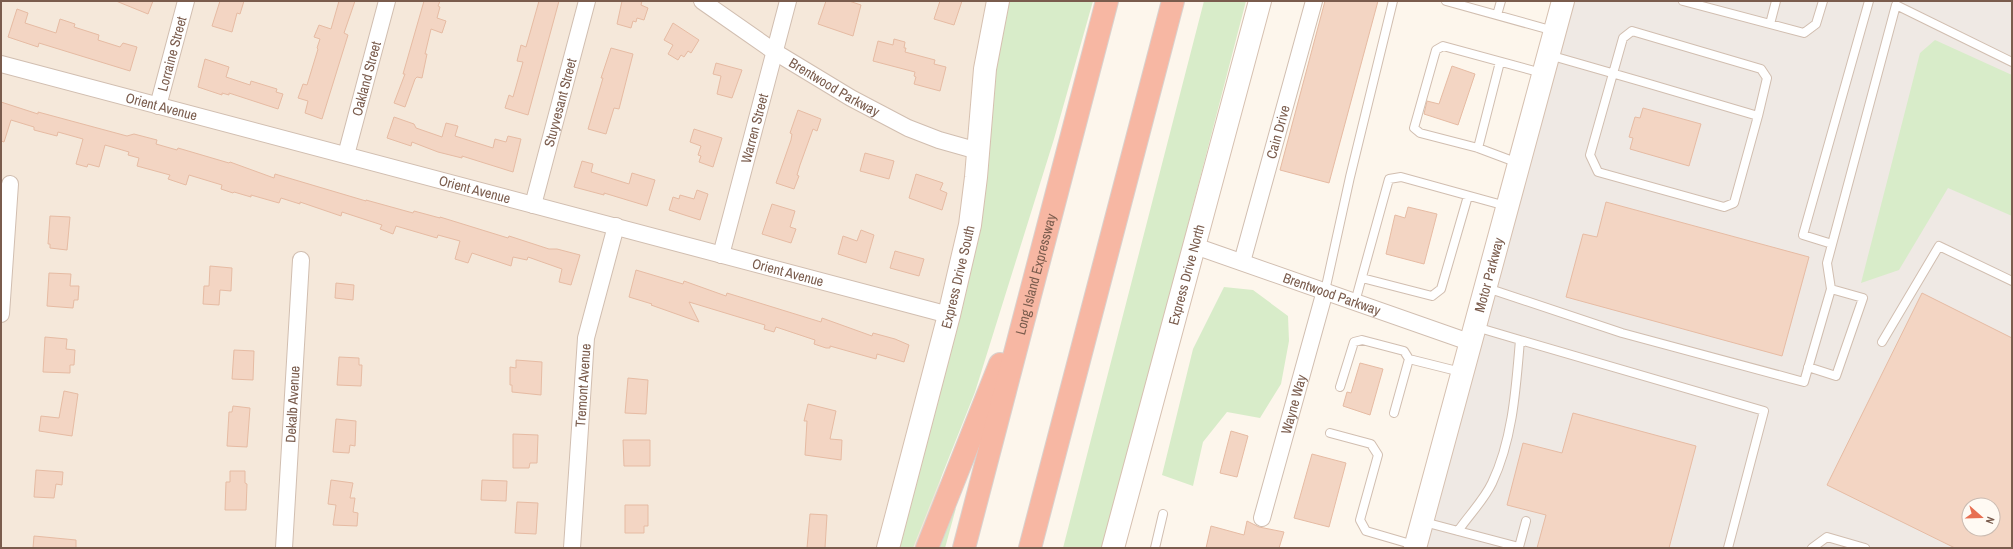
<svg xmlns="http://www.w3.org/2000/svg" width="2013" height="549" viewBox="0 0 2013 549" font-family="'Archivo Narrow',sans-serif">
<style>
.residential{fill:#f5e8da}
.industrial{fill:#efe9e4;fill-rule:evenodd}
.green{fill:#d8ecc9}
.building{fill:#f3d5c3;stroke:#e6bba3;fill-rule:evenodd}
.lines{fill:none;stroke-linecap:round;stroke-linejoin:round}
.service-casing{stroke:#d1beb0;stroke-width:10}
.minor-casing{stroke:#d1beb0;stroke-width:18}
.secondary-casing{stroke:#d6c0b0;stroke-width:24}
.motorway-casing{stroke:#dad1cd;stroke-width:24}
.service{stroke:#fff;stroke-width:8}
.minor{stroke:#fff;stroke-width:16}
.secondary{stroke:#fff;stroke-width:22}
.motorway{stroke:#f7b7a3;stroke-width:22}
.labels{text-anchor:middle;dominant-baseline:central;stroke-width:3.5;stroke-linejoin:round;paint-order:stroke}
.street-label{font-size:14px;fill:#7a5c4d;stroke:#fffaf3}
</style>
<rect width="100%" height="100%" fill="#fdf6ec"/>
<path class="residential" d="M1 1H1056L924 548H1Z"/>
<path class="industrial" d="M1557 1H2012V548H1425ZM1969 505H1993V529H1969Z"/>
<path class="green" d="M1006 1H1093L1054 139 975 392 913 548H895Z
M1204 1H1246L1104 548H1063Z
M1935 40 2012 75V216L1948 188 1899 270 1861 283 1920 53Z
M1224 287 1253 290 1288 316 1289 341 1281 384 1260 418 1227 412 1203 442 1193 486 1162 475 1193 349Z
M956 508 945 548H934L944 522Z"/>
<path class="building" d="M116 1H153L148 14Z
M220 1H244L240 14 237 13 232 32 212 26Z
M339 1H355L344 33 348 35 322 119 305 113 308 101 298 98 303 84 307 85 318 49 317 48 320 39 314 37 319 25 331 29Z
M424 1H440L438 6 440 7 437 18 446 21 442 33 431 29 425 54H427L422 78 417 77 415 79 405 107 394 103 405 74H403Z
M539 1H559L528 115 505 108 509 95 513 97 523 62 517 61 521 45 526 47Z
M622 1H642L641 5 648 8 644 20 637 18 636 22 633 21 631 28 617 24Z
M826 1H849L861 5 853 36 818 24Z
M940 1H962L954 25 934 19Z
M1325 1H1378L1329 183 1280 170Z
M17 9 28 13 25 23 56 33 60 19 75 24 74 27 99 35 98 40 120 47 123 43 137 47 130 71 39 43 38 47 8 37Z
M673 23 699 40 691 53 688 51 684 57 681 55 678 60 668 54 673 45 664 40Z
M894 39 905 42 904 48H906L905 52 935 60 934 64 946 67 940 91 914 84 916 77 914 76 915 72 873 61 878 41 893 45Z
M611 48 633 54 619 109 614 108 606 134 588 129 603 78H601Z
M205 59 229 67 226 77 250 85 251 81 277 89 276 92 283 94 278 109 229 93V95L222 93V95L198 87Z
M716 63 742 70 732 98 717 94 721 76 713 74Z
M1452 66 1475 74 1458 125 1424 114 1427 101 1439 104Z
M1 102 38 114V112L127 136 134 134 157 140 156 144 177 150 178 148 229 163 230 162 274 178 275 174 366 201V200L413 213 414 211 440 218V217L508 238 509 236 549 249H557L580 255 571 285 559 282 562 269 528 257 527 260 513 257 511 266 472 253 468 263 455 259 460 241 438 235 437 238 396 226 393 234 380 229 382 225 342 212 341 216 300 202V204L281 198 279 203 251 195V197L234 192 233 193 221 189 222 185 189 175 186 185 168 179 170 175 137 166 139 158 128 155 129 152 105 145 99 167 88 164 87 167 76 164 83 139 58 132 57 136 34 130V127L11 120 4 142 1 141Z
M1643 108 1701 124 1689 166 1630 149 1633 138 1629 137 1635 117 1640 118Z
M798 110 821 119 817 131 813 129 800 165 797 175 799 176 794 189 776 183 791 140 792 134 790 133Z
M394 117 414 124 416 128 442 137 446 123 458 126 455 136 493 148 495 139 506 142 508 136 521 139 513 172 462 156V158L438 152 412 142 411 146 387 138Z
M694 129 722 138 713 167 699 162 701 156 698 155 701 146 690 142Z
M865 153 894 161 889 179 860 171Z
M582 161 593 164 591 172 629 184 632 173 655 180 647 206 604 193V195L574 187Z
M916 174 943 183 940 190 947 193 942 210 909 198Z
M697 190 708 194 700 220 669 210 673 197 679 199 680 195 694 199Z
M1606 202 1809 257 1782 356 1566 297 1583 234 1597 237Z
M772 204 795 211 790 227 796 229 791 243 762 234Z
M1408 207 1437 214 1424 264 1386 254 1395 215 1405 218Z
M50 216 70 217 67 250 50 248V244H48Z
M861 230 874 235 866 263 838 254 843 236 857 241Z
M895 251 924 259 919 276 890 268Z
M210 266 232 268 231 291 220 290 219 305 203 304 204 286H209Z
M636 270 683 284 684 281 726 296 727 293 821 322 822 318 872 336 873 333 895 339 909 345 904 362 877 354 876 359 830 346V348H826L814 344 815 340 776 327 774 332 764 329 765 325 689 302 699 322 651 305 652 304 629 297Z
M49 273 71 274 70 286H79L78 300H74L73 308 47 306Z
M336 283 354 285 353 300 335 298Z
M1922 293 2012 338V548H1955L1827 485ZM1969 505H1993V529H1969Z
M45 337 67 339 66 349 75 350 74 365H70V373L43 372Z
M234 350 254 351 253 380 232 379Z
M339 357 359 358V365H362L361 386 337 385Z
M516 360 542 362 541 395 512 392V385H510V367L516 368Z
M1360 363 1383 369 1370 415 1343 406 1347 392 1351 393Z
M628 378 648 380 646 414 625 413Z
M64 391 78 394 72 436 39 431 41 416 59 418Z
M808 404 836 411 830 439 842 440 841 460 805 455 807 421H804Z
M233 406 250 408 247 447 227 446 229 412H232Z
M1573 413 1696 446 1669 548H1537L1546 515 1507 505 1523 443 1562 453Z
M336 419 356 421 355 446 350 445 349 453 333 452Z
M1231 431 1248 436 1237 477 1220 473Z
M513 434 538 435 537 463H530L529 468H513Z
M623 440H650V466H624Z
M1312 454 1346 463 1329 527 1294 518Z
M36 470 63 472 62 485 56 484 54 498 34 497Z
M230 471H245V483L247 484 246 510H225L226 482H230Z
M331 480 353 483 350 498H355L353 512 358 513 357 526 333 525 336 505 328 504Z
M482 480 507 481 506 501 481 500Z
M517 502 538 503 536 534 515 533Z
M625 505H648V526H644V533H625Z
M810 514 827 515 825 548H807Z
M1247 521 1259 527 1284 532 1279 548H1206L1211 526 1244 535Z
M34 536 76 540V548H33Z"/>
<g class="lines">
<g class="service-casing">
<path id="service" d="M1446 1 1554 31
M1683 1 1804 33 1816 24 1823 1
M1497 15 1501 1
M1770 24 1776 1
M1549 55C1619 75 1688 95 1758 116L1734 203 1724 207 1598 172 1590 155 1623 38 1632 31 1761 69 1767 78 1758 116
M1478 148 1500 62
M1518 163 1478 148 1420 133 1414 128 1436 50 1443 46 1542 73
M1832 244 1803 235 1869 1
M1362 278 1432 296 1441 289 1468 196
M1487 288 1622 333 1804 382 1831 289 1827 263 1896 5 2012 62
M1325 291 1350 177 1393 1
M1355 302 1389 179 1401 177 1506 206
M1520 340 1764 411 1728 548
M1882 342 1939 246 2012 281
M1808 367 1836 376 1863 298 1831 289
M1340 387 1354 342 1362 340 1404 351 1409 359 1461 372
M1394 413 1409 359
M1330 433 1371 444 1378 455 1360 520 1366 531 1414 545
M1424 522 1458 531C1469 515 1484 500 1492 483 1513 439 1516 387 1520 340L1476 327
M1458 531 1519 547 1526 521
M1155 548 1163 514
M1812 548 1827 537 1865 548"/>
</g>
<g class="minor-casing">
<g id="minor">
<path id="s1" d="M702 1 775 52 851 98 908 128 939 140 978 151"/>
<path id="s2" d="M1 64 949 315"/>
<path id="s3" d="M158 106 186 1"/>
<path id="s4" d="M346 155 387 1"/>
<path id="s5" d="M533 205 587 1"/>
<path id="s6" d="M1195 246 1469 342"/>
<path id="s7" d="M721 255 788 1"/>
<path id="s8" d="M1242 262 1314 1"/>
<path d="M1 314 10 184"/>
<path id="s9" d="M1262 518 1325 291"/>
<path id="s10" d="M284 548 301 260"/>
<path id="s11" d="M572 548 586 338 616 226"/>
</g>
</g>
<g class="secondary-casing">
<g id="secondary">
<path id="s12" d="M888 548 949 315 970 225 976 177 985 69 998 1"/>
<path id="s13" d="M1113 548 1260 1"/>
<path id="s14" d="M1415 548 1563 1"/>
</g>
</g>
<g class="motorway-casing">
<g id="motorway">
<path d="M927 548 1000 364"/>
<path id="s15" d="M964 548 1107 1"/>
<path d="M1030 548 1173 1"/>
</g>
</g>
<use href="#service" class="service"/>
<use href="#minor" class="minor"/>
<use href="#secondary" class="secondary"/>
<use href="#motorway" class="motorway"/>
</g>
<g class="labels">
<g class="street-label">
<text stroke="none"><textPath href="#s3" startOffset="54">Lorraine Street</textPath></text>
<text stroke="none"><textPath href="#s4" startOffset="79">Oakland Street</textPath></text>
<text stroke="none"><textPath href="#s1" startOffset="158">Brentwood Parkway</textPath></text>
<text stroke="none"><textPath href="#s5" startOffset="106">Stuyvesant Street</textPath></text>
<text stroke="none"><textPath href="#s2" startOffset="166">Orient Avenue</textPath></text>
<text stroke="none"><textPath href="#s7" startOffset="131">Warren Street</textPath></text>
<text stroke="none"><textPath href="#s8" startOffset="135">Cain Drive</textPath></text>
<text stroke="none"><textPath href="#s2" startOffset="490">Orient Avenue</textPath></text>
<text stroke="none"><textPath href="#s2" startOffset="814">Orient Avenue</textPath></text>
<text stroke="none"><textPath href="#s15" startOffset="283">Long Island Expressway</textPath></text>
<text stroke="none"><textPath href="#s14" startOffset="283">Motor Parkway</textPath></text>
<text stroke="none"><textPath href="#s13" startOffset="283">Express Drive North</textPath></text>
<text stroke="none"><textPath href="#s12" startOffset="280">Express Drive South</textPath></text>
<text stroke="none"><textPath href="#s6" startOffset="145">Brentwood Parkway</textPath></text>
<text stroke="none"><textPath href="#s11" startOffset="163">Tremont Avenue</textPath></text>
<text stroke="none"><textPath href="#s10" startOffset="144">Dekalb Avenue</textPath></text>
<text stroke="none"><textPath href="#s9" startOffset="118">Wayne Way</textPath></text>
</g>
</g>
<rect width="2013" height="549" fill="none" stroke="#7a5c4d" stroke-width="4"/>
<g transform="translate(1981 517) rotate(110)"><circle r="19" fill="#fffaf3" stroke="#cabbb1"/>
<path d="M0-3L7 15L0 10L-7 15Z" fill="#e76f51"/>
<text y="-6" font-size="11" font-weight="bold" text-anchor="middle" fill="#7a5c4d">N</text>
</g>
</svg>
